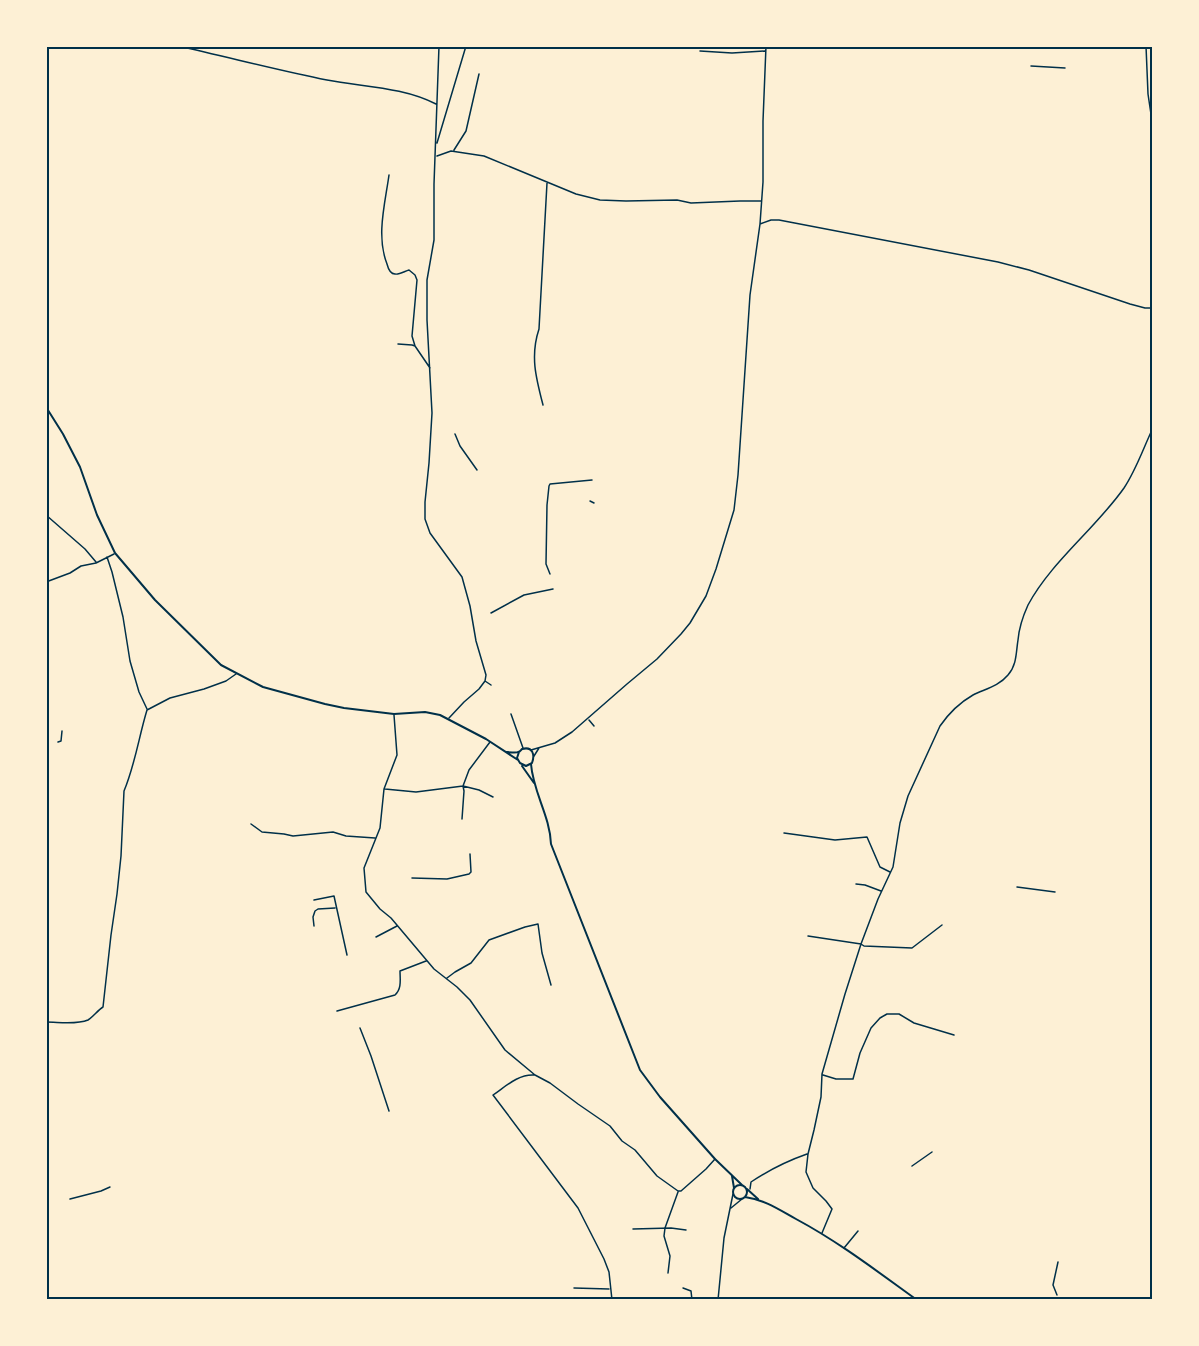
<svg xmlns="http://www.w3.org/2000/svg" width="1199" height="1346" viewBox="0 0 1199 1346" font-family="'Exo 2',sans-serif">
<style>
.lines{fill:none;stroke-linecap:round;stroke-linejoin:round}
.minor{stroke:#003049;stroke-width:1.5}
.secondary{stroke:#003049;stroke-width:2}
.neatline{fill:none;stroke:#003049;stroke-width:2}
</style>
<rect width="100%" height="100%" fill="#fdf0d5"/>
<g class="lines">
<path class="minor" d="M178 46C228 57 277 70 327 80 364 87 403 87 436 104
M439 46 434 184V240L427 280V320L432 413 429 463 425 502V519L430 533 462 577 470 606 476 641 486 675 485 681 479 689 464 702 449 718
M1146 46 1148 94 1152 121
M700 51 732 53 765 51
M1031 66 1065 68
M437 143 466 46
M454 150 466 131 479 74
M437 156 451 151 484 156 576 194 600 200 626 201 677 200 691 203 740 201H761
M389 175C385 204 376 236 387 264 388 268 390 274 395 274 399 275 405 271 409 270L415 275 417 280 412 336 415 346
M760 224 771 220H779L998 262 1029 270 1130 304 1145 308H1152
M398 344 412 345 415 346 430 368
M543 405C536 378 530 356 539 329L547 183
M455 434 460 446 477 470
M590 501 594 503
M46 515 85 549 96 562
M107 557 112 572 123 617 130 661 139 692 147 709
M550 574 546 564 547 505 549 486 550 484 592 480
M46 582 70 573 81 566 96 563 114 554
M491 613 524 595 553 589
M485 681 491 685
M511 714 523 748
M394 715 397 755 384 789 380 828 364 868 366 892 380 909 391 918 434 969 457 987 470 1000 505 1050 535 1075 550 1083 578 1104 610 1126 622 1141 635 1150 657 1176 678 1191H681L706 1169 715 1159
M589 720 594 726
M58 742 61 741 62 731
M531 750 555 743 572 732 627 684 657 659 681 634 690 623 706 596 716 569 734 510 738 475 750 295 760 224 763 182V121L766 46
M534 756 539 748
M385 789 416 792 463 786 479 790 493 797
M462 819 464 791 463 786 469 770 490 742
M251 824 262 832 284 834 293 836 333 832 346 836 375 838
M784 833 835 840 867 837 880 867 890 872
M412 878 447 879 469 874 471 872 470 854
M856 884 865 885 881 891
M1017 887 1055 892
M314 900 334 896 347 955
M314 926 313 917 315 911 318 909 335 908
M808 936 861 944 864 946 912 948 942 925
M376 937 397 926
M447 978 455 972 471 963 489 940 525 927 538 924 542 953 551 985
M337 1011 395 995C402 989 400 979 400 971L426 961
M46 1022C59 1022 76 1025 88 1020 93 1017 98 1010 103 1007L111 935 117 894 121 856 124 791C135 765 139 736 147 710L170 698 204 689 226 681 236 674
M360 1028 371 1056 389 1111
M534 1075C518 1074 505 1087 493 1095L578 1208 604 1259 609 1272 612 1300
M823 1075 836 1079H853L860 1053 871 1028 880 1018 887 1014H899L914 1023 954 1035
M912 1166 932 1152
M750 1189 751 1182C769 1170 787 1161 807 1154
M70 1199 101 1191 110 1187
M731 1208 742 1199
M633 1229 671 1228 686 1230
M822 1233 832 1209 826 1201 813 1188 806 1172 808 1154 814 1130 821 1097 822 1074 845 994 861 944 878 899 893 867 900 823 908 796 940 726C949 713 959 703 973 695 985 689 999 686 1008 675 1017 665 1016 652 1018 640 1019 628 1023 616 1028 605 1051 562 1096 528 1124 488 1136 470 1143 449 1152 430
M844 1248 858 1231
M668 1273 670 1256 664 1236 665 1228 678 1192
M574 1288 609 1289
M683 1288 691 1291 692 1300
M1057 1295 1053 1285 1058 1262
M718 1300 724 1238 733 1194"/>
<path class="secondary" d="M46 407 63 434 80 467 97 515 115 553 155 600 221 665 263 687 325 704 344 708 394 714 425 712 440 715 486 739 518 760
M506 752C507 752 517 753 518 752 520 752 521 750 522 749 533 746 535 755 532 763L526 766 520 763 517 758 519 752
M531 764C533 792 550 816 551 844L640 1070 660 1097 715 1159 742 1185
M522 766 534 783
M732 1176 734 1188
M733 1192a7 7 0 1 1 14 0a7 7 0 1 1-14 0Z
M747 1189 758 1199
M745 1197C765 1200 778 1209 796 1219 839 1242 878 1272 917 1300"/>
</g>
<rect width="1199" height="1346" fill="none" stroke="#fdf0d5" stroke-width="96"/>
<rect x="48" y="48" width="1103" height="1250" class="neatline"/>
</svg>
